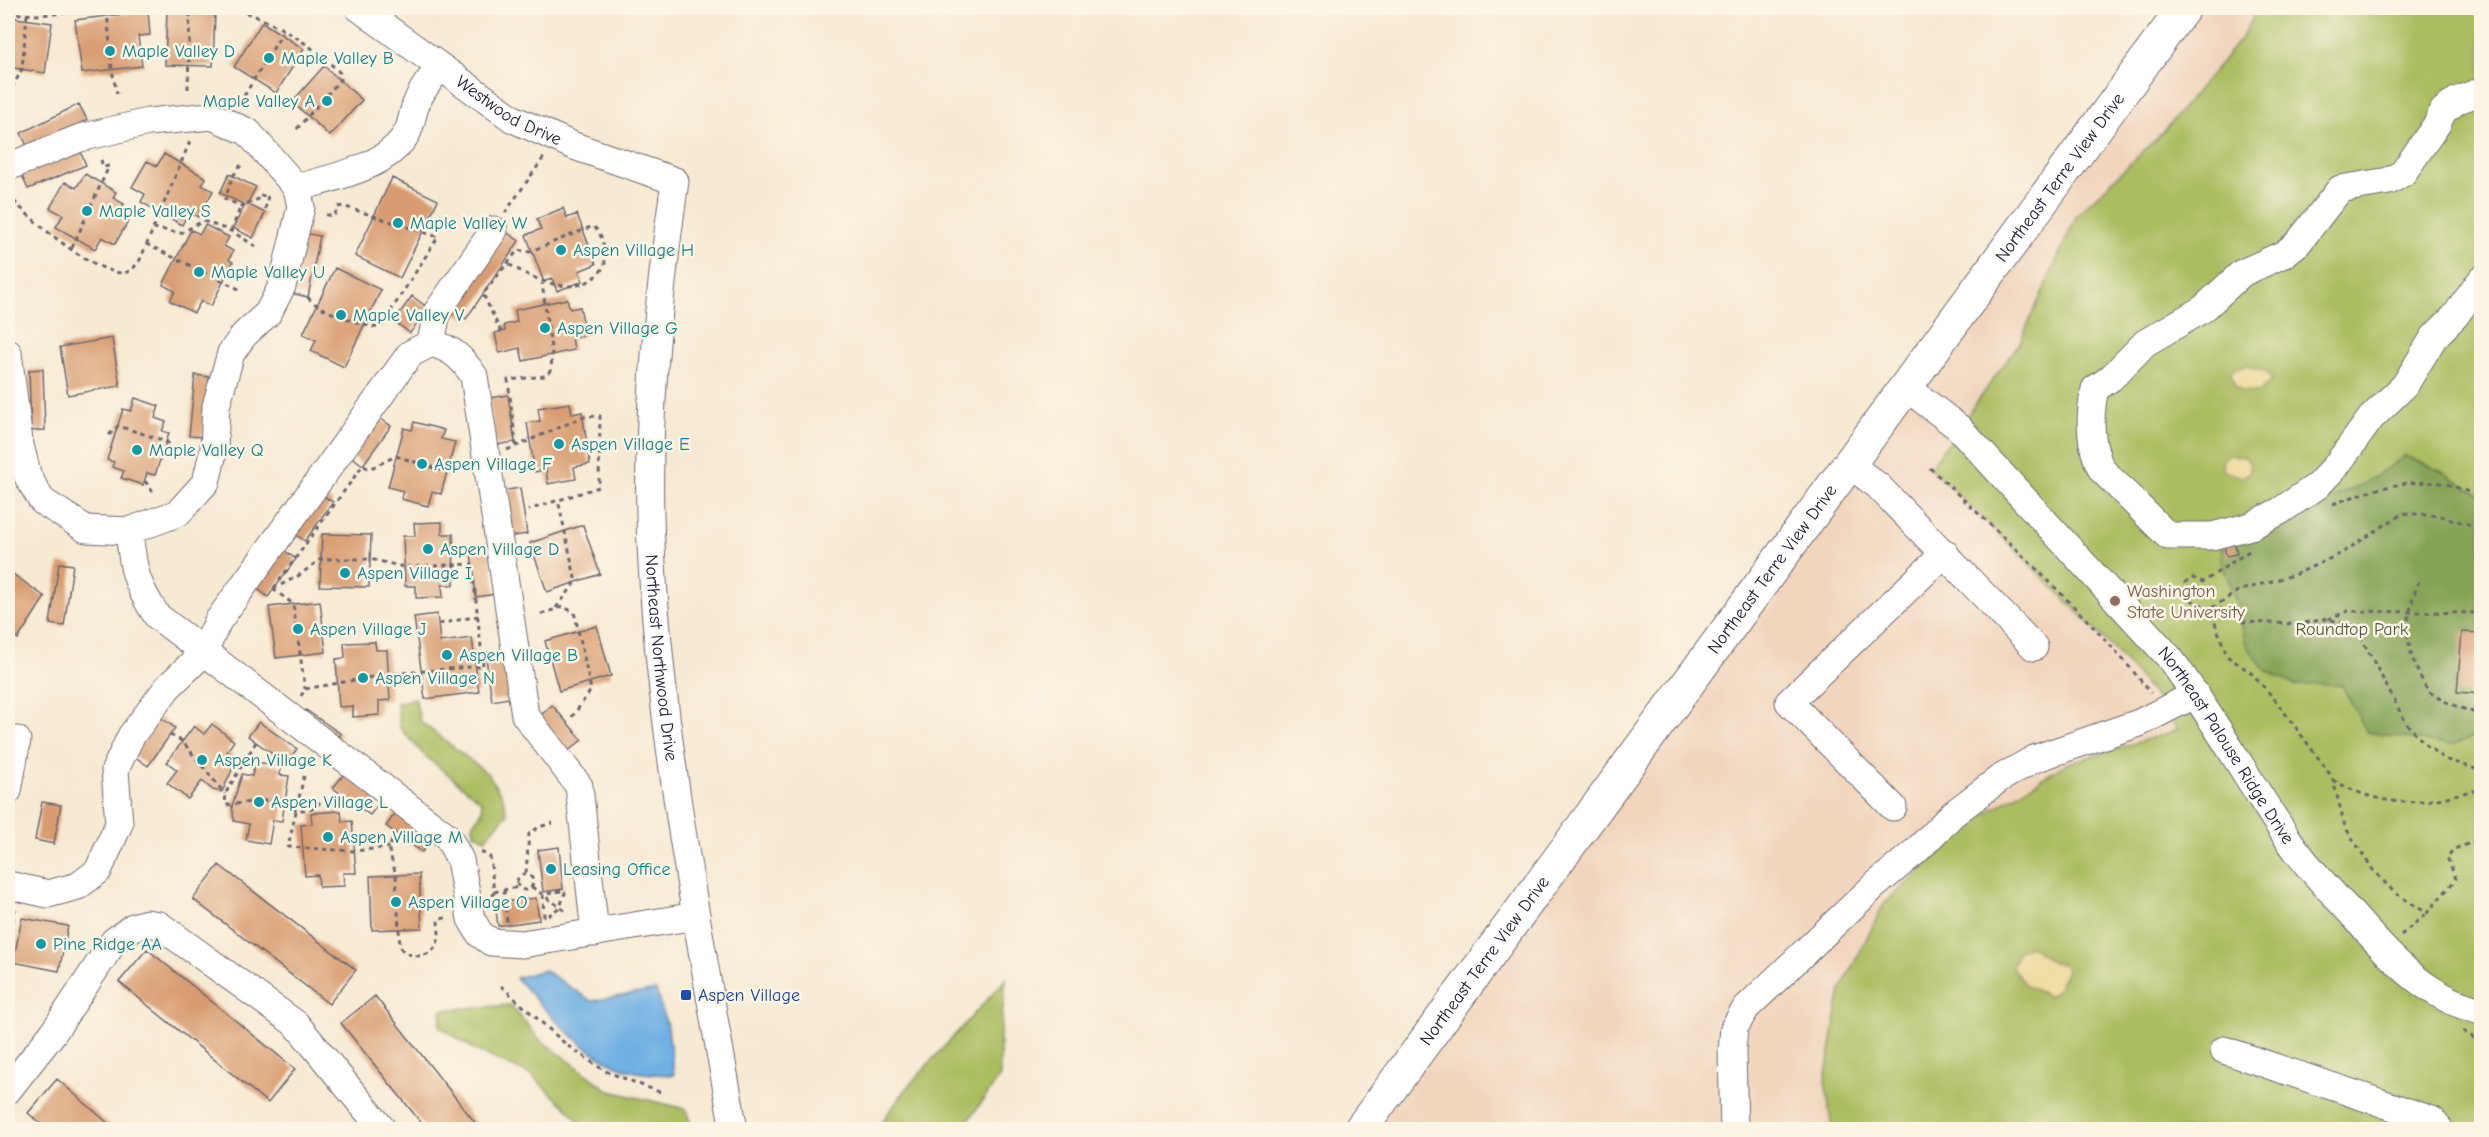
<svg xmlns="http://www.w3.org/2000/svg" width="2489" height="1137" viewBox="0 0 2489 1137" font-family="'Comic Neue',sans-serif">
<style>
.built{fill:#f1d5bd}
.green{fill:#aabd61;stroke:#66704e;stroke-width:1.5}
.forest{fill:#87a457;stroke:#546349;stroke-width:1.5}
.sand{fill:#eeda9e;stroke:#887e6c;stroke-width:1.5}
.water{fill:#70b0e3;stroke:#49698f;stroke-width:1.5}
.building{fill:#d89c6f}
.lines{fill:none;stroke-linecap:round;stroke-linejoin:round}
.minor-casing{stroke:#6d6870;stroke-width:29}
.major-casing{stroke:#6d6870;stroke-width:35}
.path{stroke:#6d6870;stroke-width:3;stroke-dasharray:4.5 4.5;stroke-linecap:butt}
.minor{stroke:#fff;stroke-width:27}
.major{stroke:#fff;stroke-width:33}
.culture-dot{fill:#0f9aa8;stroke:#fcf5e5;stroke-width:2}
.education-dot{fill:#8d6e63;stroke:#fcf5e5;stroke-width:2}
.transit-dot{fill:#1a4fb4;stroke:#fcf5e5;stroke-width:2}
.labels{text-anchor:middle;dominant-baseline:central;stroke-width:5;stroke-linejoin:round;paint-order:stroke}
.culture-label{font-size:18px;fill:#0d838f;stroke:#fcf5e5;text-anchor:start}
.street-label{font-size:18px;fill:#22223b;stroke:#fcf5e5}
.education-label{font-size:18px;fill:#785e54;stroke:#fcf5e5;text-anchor:start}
.park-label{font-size:18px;fill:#525848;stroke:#fcf5e5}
.transit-label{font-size:18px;fill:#164399;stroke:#fcf5e5;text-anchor:start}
</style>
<rect width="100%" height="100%" fill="#fcf5e5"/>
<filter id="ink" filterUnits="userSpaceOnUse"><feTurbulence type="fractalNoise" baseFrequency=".0167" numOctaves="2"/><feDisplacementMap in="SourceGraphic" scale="12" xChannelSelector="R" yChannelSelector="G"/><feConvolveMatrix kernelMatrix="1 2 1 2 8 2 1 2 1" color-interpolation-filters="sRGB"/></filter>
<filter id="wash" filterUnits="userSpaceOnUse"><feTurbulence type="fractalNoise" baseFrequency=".008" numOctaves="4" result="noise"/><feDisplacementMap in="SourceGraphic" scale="24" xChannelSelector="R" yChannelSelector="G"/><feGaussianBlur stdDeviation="1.35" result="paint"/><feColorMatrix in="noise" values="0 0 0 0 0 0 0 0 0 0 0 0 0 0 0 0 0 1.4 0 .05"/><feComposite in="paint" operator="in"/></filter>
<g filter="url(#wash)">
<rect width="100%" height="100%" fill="#f7ead3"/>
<path class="built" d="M2185 8H2481V1129L1367 1130Z"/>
<path class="green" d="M2258 8H2481V1129H1832L1825 1080 1841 989 1884 904 1983 815 2066 764 2178 730C2151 687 2116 651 2081 615 2031 565 1981 516 1930 468L2020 342 2077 215 2162 133 2242 37Z
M415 698 420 721 489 775 503 798 507 814 485 839 474 833 473 823 482 812V802L424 755 400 728 397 703Z
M1006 979 1000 1036V1077L962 1129H876L911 1083Z
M511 1005 538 1038 610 1091 686 1109 692 1129H584L573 1114 531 1075 477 1051 439 1026 442 1010Z"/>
<path class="forest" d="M2405 456 2443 472 2481 496V734L2451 745 2367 732 2341 684 2294 685 2265 670 2246 644 2236 602 2221 560 2222 542 2293 516 2363 484Z"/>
<path class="sand" d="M2247 366 2266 372 2272 379 2259 392 2242 391 2235 386 2231 374 2235 368Z
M2228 455 2245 456 2250 464V473L2242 477 2224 471 2222 461Z
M2030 946 2053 963 2064 964 2067 971 2056 992 2047 996 2025 985 2012 967 2019 950Z"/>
<path class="water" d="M544 970 591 1001 656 990 668 1029 674 1075C662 1074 649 1075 637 1072 591 1064 546 1011 516 978Z"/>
<g id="blocks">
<path class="building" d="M148 11 150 35 138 36 142 66 82 73 75 20Z
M167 12 215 13 213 66 165 65Z
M8 17 52 23 45 73 8 67Z
M262 22 304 49 276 93 234 67Z
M324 66 362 100 330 136 292 102Z
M79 104 87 120 28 148 21 133Z
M80 151 86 165 28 189 22 176Z
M164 154 206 178 202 185 213 191 198 217 189 212 182 225 141 202 145 194 132 187 147 161 157 166Z
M85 174 116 192 113 198 124 204 118 214 129 220 115 244 102 237 95 249 56 227 63 215 50 208 65 182 76 188Z
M229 174 256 187 247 204 265 213 253 238 233 228 245 205 220 193Z
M392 178 438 200 400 278 355 256Z
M563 208 567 218 577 214 596 264 579 271 583 281 557 291 552 278 544 282 526 235 541 229 537 219Z
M205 225 229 237 224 246 233 251 229 260 233 262 211 306 201 301 194 313 170 301 175 291 163 285 191 230 200 234Z
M505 231 519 241 466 319 451 309Z
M303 233 320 236 308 297 290 293Z
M335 268 381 290 344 367 311 351 316 340 303 334Z
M412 296 428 308 410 333 394 321Z
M567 299 570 309 580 307 586 335 572 338 574 350 523 361 520 348 499 353 495 333 505 331 504 325 517 322 515 310Z
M112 338 120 386 68 395 60 347Z
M43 369 45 430 31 431 29 370Z
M195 375 209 377 203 437 189 436Z
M508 395 515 442 496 445 489 398Z
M135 398 159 406 155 418 166 422 162 431 169 433 155 475 147 473 143 485 121 478 124 471 112 467 114 462 107 460 123 409 131 411Z
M570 403 572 414 582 412 590 464 574 467 576 479 548 484 546 470 535 472 527 423 540 421 538 408Z
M377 416 391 426 363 465 349 455Z
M414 422 444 430 441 439 455 442 441 494 432 492 428 506 401 499 403 491 388 487 404 428 412 430Z
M520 488 527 534 509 537 501 491Z
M319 493 333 502 305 541 292 532Z
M442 522V534H453L454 585H442L443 597 416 598V586H405L403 536H415L414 523Z
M583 525 600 574 547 592 530 543Z
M322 534 371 535 369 587 320 586Z
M2234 541 2237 554 2226 556 2224 543Z
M282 549 296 559 268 597 254 586Z
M490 550 496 594 476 597 471 552Z
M59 563 73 565 64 626 50 624Z
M10 572 45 597 18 639 8 631V575Z
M320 601 326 652 276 658 269 607Z
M437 614 440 642 472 638 479 692 425 699 414 617Z
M597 626 611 676 559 691 545 641Z
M2462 632 2482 633V694L2457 692Z
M375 642 376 650H387L390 700 379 701V715L353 717V706L339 707 336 659 345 658 344 643Z
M503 655 509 698 492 701 486 658Z
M552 705 582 740 568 751 539 717Z
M306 710 341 734 332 747 298 723Z
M160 717 175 728 148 766 134 756Z
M259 722 297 749 286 764 248 736Z
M212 724 234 741 227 751 237 759 222 792 213 790 202 781 188 799 167 783 177 770 167 762 194 726 204 734Z
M255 762 281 766 280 775 289 776 282 821 273 820 269 844 246 840 249 824 234 821 232 806 242 774 252 776Z
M344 774 381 801 370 815 333 788Z
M42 802 61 805 54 844 35 840Z
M341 811 342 822 352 821 356 873H343L344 886 319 887 318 875 305 876 301 825 312 824 311 813Z
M396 812 432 839 422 852 386 826Z
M559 847 563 889 543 892 538 850Z
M219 865 356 970 329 1004 193 899Z
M419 874 422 928 372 930 370 876Z
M536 898 539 920 498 926 495 903Z
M22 918 68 926 59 971 13 962Z
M147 949 295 1069 268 1103 119 982Z
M375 996 481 1130H427L341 1023Z
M57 1079 116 1130H48L28 1113Z"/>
</g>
</g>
<g filter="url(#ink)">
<use href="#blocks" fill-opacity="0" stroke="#6d6870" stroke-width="1.5"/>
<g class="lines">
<g class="minor-casing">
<g id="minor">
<path id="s1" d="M359 8 513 119 574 146 675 181C657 307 644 436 652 564 663 754 701 943 734 1130"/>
<path d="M2482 91 2458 100 2443 111 2437 124 2403 173 2389 181 2340 189 2298 243 2284 254 2242 273 2203 309 2145 343 2111 378 2095 389C2089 415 2089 446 2102 470L2168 536H2212L2251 526 2280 511 2317 486 2336 466 2371 418 2405 385 2434 337 2455 316 2482 279"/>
<path d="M8 167 80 138 148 122 212 116 248 132 297 188 301 207 282 286 268 313 244 335 231 353 216 406 214 449 206 482 178 513 129 531 86 529 42 501 28 477 19 441 8 353"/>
<path d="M297 188C333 177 387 168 407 133 412 124 412 112 417 102 422 89 431 78 440 67"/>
<path d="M431 343C453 349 462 358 474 376L525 715 579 786 595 933"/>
<path id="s2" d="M1906 387 1959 428 2169 657C2212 715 2247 779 2288 839 2308 869 2335 895 2359 922 2392 960 2430 1000 2482 1011"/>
<path d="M1849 464 1878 486 2034 647"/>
<path d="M129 531C133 569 135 583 157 616L448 837 460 860 471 919 480 934 491 942 522 944 696 916"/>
<path d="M8 791 17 740"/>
<path d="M1893 807 1789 702 1945 553"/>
<path d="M8 885 48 894 78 886 98 871 119 824 115 770 131 736 168 687 204 652 218 621 410 354 431 343 437 312 494 230"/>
<path d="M2224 1050 2432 1120 2440 1130"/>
<path d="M8 1090 53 1033 114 941 133 927 147 923 159 925 296 1024 383 1130"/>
<path d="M1734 1130 1732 1051 1734 1028 1746 1008 1873 887 1917 850 1953 814 1999 779 2034 759 2139 723 2196 694"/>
</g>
</g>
<g class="major-casing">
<g id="major">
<path id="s3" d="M1360 1130 2184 8"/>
</g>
</g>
<path class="path" d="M229 8C269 17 312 44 340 73V80L295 131
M107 10 112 70 117 94
M8 13 37 15 143 8
M188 89 190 8
M8 96 22 69 27 15
M244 96 283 32
M8 125 14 140
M241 165 233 176 225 199 241 206 245 205
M8 194C26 217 92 272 122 273 131 273 135 266 140 260L191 139
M260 196 268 195 265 210
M247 204 263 197
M505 213 544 157
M153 228 181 233 203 221 231 231 257 247
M231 231 241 206
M146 244 243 291
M72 248 109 166 103 167 100 156
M308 297C314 309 366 327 380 328L438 237 343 206 338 207 334 216 322 214
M501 332 483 294 518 250 529 252 593 226C605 236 604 250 605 265 583 303 535 281 507 263
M109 435 118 426 166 441 181 457
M516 446 508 380 545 376 551 370 552 355 542 283
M507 450 583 417 600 416 599 487 528 510
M1930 468C2006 540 2085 611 2151 693
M145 481 155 495
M2333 504C2369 491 2407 477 2446 484 2458 487 2470 493 2482 497
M2249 551 2203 582 2193 578 2184 583 2180 590 2187 598 2210 609 2227 656 2250 672 2273 697 2325 767 2333 780 2345 827 2373 870 2395 893 2427 913 2456 879 2447 857 2454 849 2482 839
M2419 581C2405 617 2403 643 2421 678 2424 683 2426 690 2431 693 2446 704 2464 709 2482 715
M274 588 363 465 369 469 396 456 447 472 465 467
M273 589 298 576 321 559H370L404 567 472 564 483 666 389 674 305 689 301 696
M273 589 293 604 305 689
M556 608 576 582 558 500
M2212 608 2238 591 2296 574 2342 553 2403 513 2440 516 2482 528
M2210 609H2226L2244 622 2296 624 2327 619 2355 626 2406 723 2426 745 2444 759 2482 771
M541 614 563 607 574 612 576 620 591 690 572 717
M2328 619 2348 611 2482 613
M439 624 478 616
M170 735 182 741 225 794
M256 742 225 794 226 805 286 798 296 811 315 808 326 795
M304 776 288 847 354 851 389 847
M2333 780C2364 798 2396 806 2431 800 2448 798 2464 791 2482 790
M394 832 389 851 396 875 400 947C410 961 435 958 438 940 440 934 438 926 438 920L448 917
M481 852 490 857 494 892 492 899
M526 873 529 834 539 827 553 823
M517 882a8 8 0 1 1 16 0a8 8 0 1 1-16 0Z
M532 887 568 913
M504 890 507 922
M494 892 518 887
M548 916 560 907 566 890
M544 917 543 895 565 890
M2401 935 2427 913
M8 948 15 909
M501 986 568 1046 605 1071 662 1093
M2463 1031 2482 1043"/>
<use href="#minor" class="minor"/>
<use href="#major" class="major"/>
</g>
</g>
<g class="culture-dot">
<circle cx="110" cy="51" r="6"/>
<circle cx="269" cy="58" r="6"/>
<circle cx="327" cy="101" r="6"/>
<circle cx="87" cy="211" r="6"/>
<circle cx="398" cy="223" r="6"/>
<circle cx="561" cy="250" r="6"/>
<circle cx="199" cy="272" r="6"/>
<circle cx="341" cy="315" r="6"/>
<circle cx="545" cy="328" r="6"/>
<circle cx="559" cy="444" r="6"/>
<circle cx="137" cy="450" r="6"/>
<circle cx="422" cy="464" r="6"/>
<circle cx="428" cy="549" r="6"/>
<circle cx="345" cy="573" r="6"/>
<circle cx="298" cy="629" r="6"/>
<circle cx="447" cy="655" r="6"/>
<circle cx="363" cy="678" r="6"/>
<circle cx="202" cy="760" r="6"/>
<circle cx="259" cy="802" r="6"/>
<circle cx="328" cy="837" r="6"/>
<circle cx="551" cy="869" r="6"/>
<circle cx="396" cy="902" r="6"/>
<circle cx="41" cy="944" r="6"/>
</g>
<circle class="education-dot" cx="2115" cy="601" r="6"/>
<rect class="transit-dot" x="680" y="989" width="12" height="12" rx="3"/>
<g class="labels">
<g class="culture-label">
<text x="122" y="51">Maple Valley D</text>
<text x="281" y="58">Maple Valley B</text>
<text x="315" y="101" text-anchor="end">Maple Valley A</text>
<text x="99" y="211">Maple Valley S</text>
<text x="410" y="223">Maple Valley W</text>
<text x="573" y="250">Aspen Village H</text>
<text x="211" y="272">Maple Valley U</text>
<text x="353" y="315">Maple Valley V</text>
<text x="557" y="328">Aspen Village G</text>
<text x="571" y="444">Aspen Village E</text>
<text x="149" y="450">Maple Valley Q</text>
<text x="434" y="464">Aspen Village F</text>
<text x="440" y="549">Aspen Village D</text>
<text x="357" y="573">Aspen Village I</text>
<text x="310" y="629">Aspen Village J</text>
<text x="459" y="655">Aspen Village B</text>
<text x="375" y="678">Aspen Village N</text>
<text x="214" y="760">Aspen Village K</text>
<text x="271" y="802">Aspen Village L</text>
<text x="340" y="837">Aspen Village M</text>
<text x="563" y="869">Leasing Office</text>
<text x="408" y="902">Aspen Village O</text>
<text x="53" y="944">Pine Ridge AA</text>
</g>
<g class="street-label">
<text stroke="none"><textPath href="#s1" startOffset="182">Westwood Drive</textPath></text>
<text stroke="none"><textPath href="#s3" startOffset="1182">Northeast Terre View Drive</textPath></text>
<text stroke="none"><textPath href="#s3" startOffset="696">Northeast Terre View Drive</textPath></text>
<text stroke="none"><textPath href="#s1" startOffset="842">Northeast Northwood Drive</textPath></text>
<text stroke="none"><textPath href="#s2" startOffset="483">Northeast Palouse Ridge Drive</textPath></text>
<text stroke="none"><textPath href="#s3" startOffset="210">Northeast Terre View Drive</textPath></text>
</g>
<g class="education-label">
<text x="2127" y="591">Washington<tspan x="2127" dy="21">State University</tspan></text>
</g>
<g class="park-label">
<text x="2352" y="629">Roundtop Park</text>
</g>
<g class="transit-label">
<text x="698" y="995">Aspen Village</text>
</g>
</g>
<rect width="2489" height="1137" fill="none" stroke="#fcf5e5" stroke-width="30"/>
</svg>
